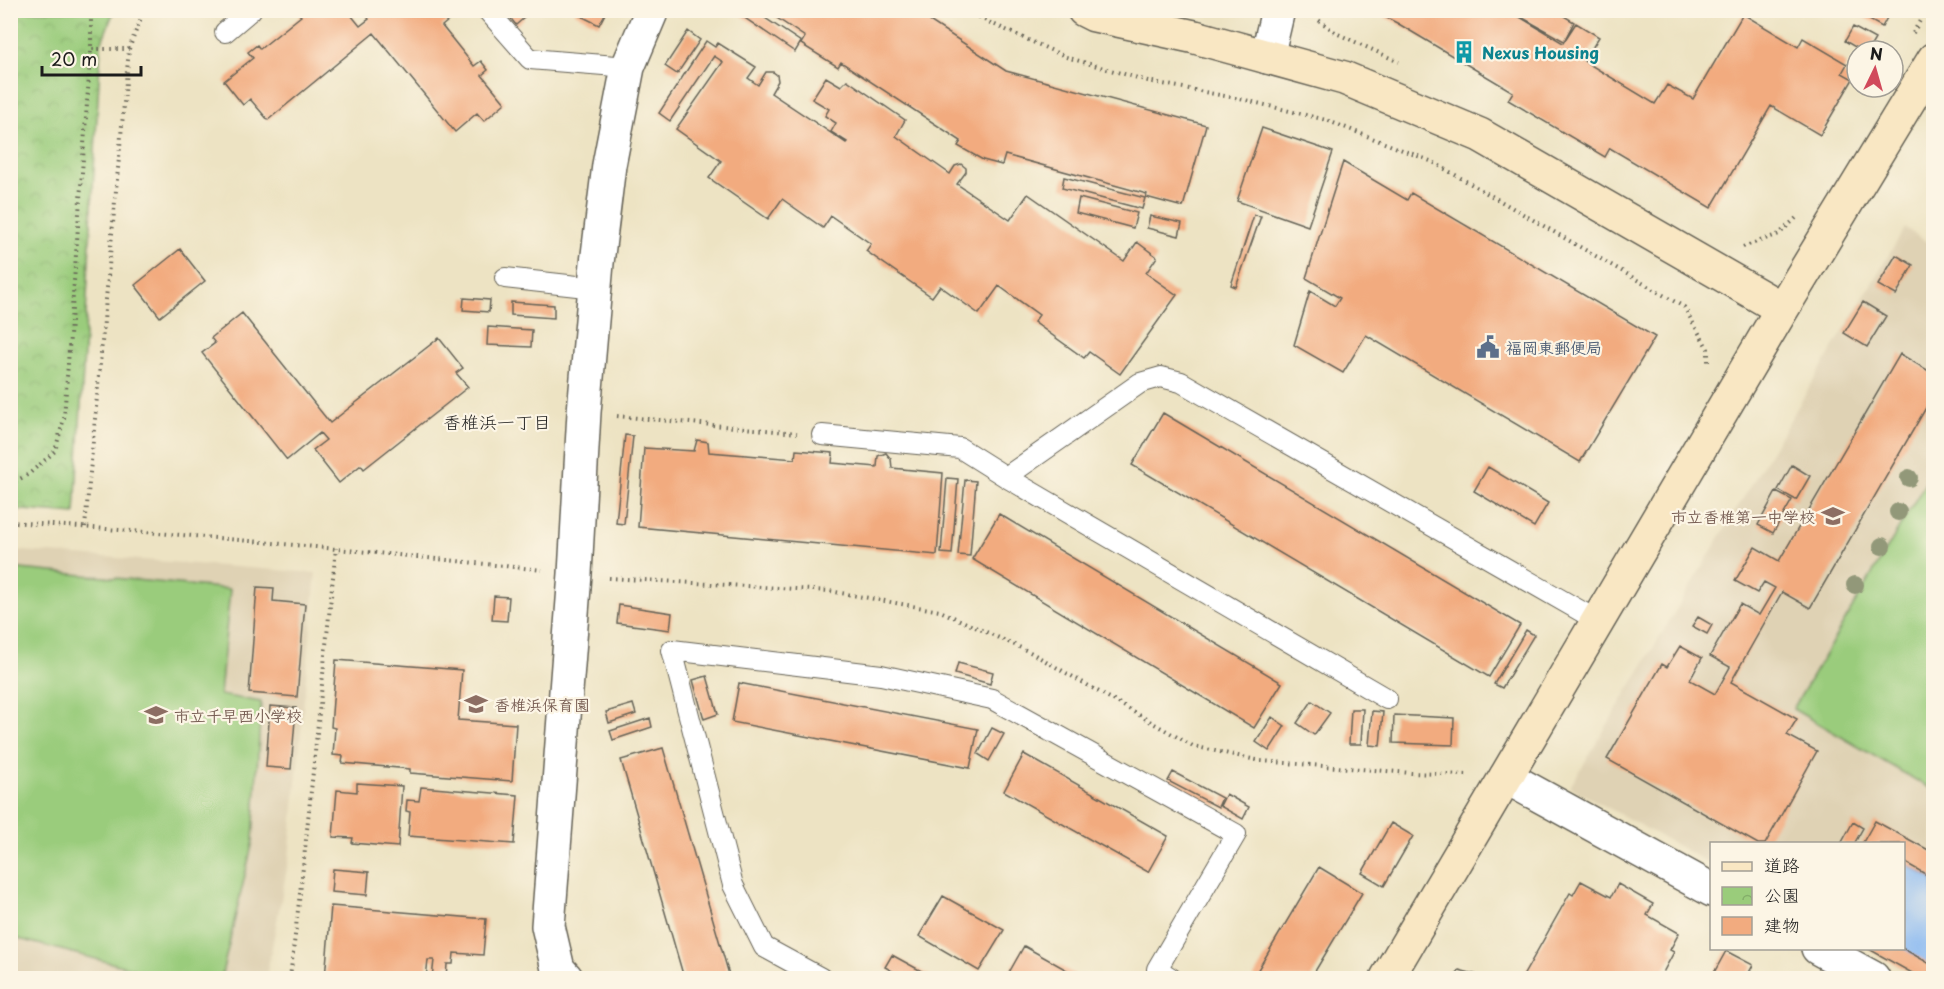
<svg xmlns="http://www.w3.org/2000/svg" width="1944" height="989" viewBox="0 0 1944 989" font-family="'Playpen Sans','Klee One',sans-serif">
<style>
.built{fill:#dfd2b4}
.park{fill:url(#park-crowns);stroke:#5b744c;stroke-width:1.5}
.pitch{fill:#9acc7b;stroke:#5b744c;stroke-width:1.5}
.water{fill:#86b7f2;stroke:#516a87;stroke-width:1.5}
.building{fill:#f2ab7f}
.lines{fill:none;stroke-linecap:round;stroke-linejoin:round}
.lane-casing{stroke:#656256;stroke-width:22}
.street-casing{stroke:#656256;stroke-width:36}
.secondary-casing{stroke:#656256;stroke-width:36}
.path{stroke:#656256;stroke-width:4;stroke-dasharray:1.5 4.5;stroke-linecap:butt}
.lane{stroke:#fff;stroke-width:20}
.street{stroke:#fff;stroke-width:33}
.secondary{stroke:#f9e7c3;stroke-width:33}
.tree{fill:#929879}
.labels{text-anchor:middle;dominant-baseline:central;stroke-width:4.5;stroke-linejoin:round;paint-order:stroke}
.culture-label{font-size:16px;font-weight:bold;fill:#0d838f;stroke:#fcf5e5;text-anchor:start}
.service-label{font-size:16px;font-weight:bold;fill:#4e5e75;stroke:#fcf5e5;text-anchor:start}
.education-label{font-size:16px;font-weight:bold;fill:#785e54;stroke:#fcf5e5;text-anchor:start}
.neighbourhood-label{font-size:18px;fill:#1c1c1c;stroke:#fcf5e5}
</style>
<defs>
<pattern id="park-crowns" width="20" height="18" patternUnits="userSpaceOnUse" patternTransform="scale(1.5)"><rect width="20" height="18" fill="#9acc7b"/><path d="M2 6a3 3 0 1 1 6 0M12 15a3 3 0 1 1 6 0" fill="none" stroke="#84af6a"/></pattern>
</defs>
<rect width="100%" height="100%" fill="#fcf5e5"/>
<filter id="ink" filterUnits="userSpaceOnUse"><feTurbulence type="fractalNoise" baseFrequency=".0167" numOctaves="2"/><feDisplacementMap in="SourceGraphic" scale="12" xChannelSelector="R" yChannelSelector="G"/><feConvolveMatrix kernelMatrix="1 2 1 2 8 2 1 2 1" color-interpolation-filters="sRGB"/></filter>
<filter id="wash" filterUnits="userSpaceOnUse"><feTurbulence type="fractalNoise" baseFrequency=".008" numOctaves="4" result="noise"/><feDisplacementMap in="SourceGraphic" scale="24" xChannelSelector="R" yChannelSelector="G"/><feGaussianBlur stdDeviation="1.35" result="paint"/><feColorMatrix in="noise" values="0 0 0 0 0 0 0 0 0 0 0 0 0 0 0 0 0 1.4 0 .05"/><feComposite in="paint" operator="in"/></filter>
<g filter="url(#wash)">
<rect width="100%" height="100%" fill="#ede3c3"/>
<path class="built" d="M1905 228 1933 246V978H1920L1866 949 1904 948V844H1712L1711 864 1570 787Z
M10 550 316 573 289 858 266 978H11Z"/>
<path class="park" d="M10 11H114L101 44 75 514 11 509Z"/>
<path class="pitch" d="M1933 470 1934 790H1933L1793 709Z
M10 568 230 589 220 695 261 702 253 841 221 978H169L11 937Z"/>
<path class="water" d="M1904 862 1933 879V966L1902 949 1904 948Z"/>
<g id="blocks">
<path class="building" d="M301 10 310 12 312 10H347L360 26 369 19 364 12 365 10H446L442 14 448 21 442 26 474 66 481 61 488 70 482 75 505 103 484 121 477 113 455 132 374 33 268 120 250 99 243 105 224 81 253 58 248 52 257 45 260 49 301 16 298 13Z
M504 10H518L524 18 516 25Z
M576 10H607L599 25 575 13Z
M733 10H753L801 42 795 52Z
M765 10H913L1006 71 1206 125 1183 207 1146 197 1147 194 1005 155 1002 165 983 160 958 146 961 141 841 62 838 67 801 44 805 37Z
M1371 10H1508L1563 43 1576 23 1599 37 1584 61 1655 104 1667 85 1693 99 1743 14 1798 47 1803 38 1847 64 1842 73 1853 79 1820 135 1771 106 1711 208 1610 148 1605 157 1508 100 1513 92 1397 23Z
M1515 10H1554L1574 22 1564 41 1514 13Z
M1870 10H1891L1882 27 1862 16Z
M1853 27 1875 39 1868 51H1862L1845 41Z
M688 31 700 40 677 74 665 66Z
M706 41 715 47 718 43 756 67 748 78 758 85 766 72H773L777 75 778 81 771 93 846 143 847 142 831 132 836 123 825 116 829 109 812 99 826 77 841 86 847 80 905 120 896 136 950 174 955 166 961 164 966 168V172L957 184 1010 220 1028 194 1124 261 1137 242 1157 257 1146 273 1177 295 1120 374 1089 352 1084 358 1034 322 1039 315 999 286 979 314 940 286 932 297 866 251 871 244 831 216 823 228 782 199 768 219 709 178 721 161 676 129 723 62 714 56 670 121 659 113Z
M1262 128 1333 152 1308 226 1237 201Z
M1343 162 1407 200 1411 193 1655 337 1580 462 1366 335 1343 373 1294 345 1310 291 1335 306 1340 298 1306 278Z
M1064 177 1145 198 1142 209 1062 188Z
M1079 198 1137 213 1133 228 1076 213Z
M1254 215 1261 216 1236 287 1231 285Z
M1150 216 1182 223 1179 236 1147 228Z
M180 249 205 281 160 317 135 285Z
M1896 255 1913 265 1896 295 1878 285Z
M464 298 490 300 489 312 463 310Z
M511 302 554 305V318L511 315Z
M1863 302 1886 316 1867 347 1844 333Z
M242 313 330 423 439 338 463 368 456 373 468 387 364 469 361 465 339 483 313 450 326 440 320 433 287 460 202 353 215 343 211 338Z
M488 327 532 330 531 347 487 345Z
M1900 354 1934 374V394L1810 608 1782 592 1731 682 1797 719 1787 735 1817 751 1765 844H1758L1607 759 1662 664 1667 667 1680 646 1702 658 1690 680 1715 694 1730 667 1710 656 1740 604 1759 615 1775 588 1764 582 1757 593 1735 581 1755 547 1779 561Z
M1163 413 1520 625 1489 677 1132 465Z
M625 435 633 436 624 524 616 523Z
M697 440 708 442 709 452 795 459 796 450 833 453 832 463 877 467 878 456 886 453 891 459 892 468 943 473 937 555 638 527 644 448 694 451Z
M1792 465 1810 476 1796 500 1778 490Z
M1488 467 1548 503 1534 527 1474 491Z
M947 478 958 479 952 554 941 553Z
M965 480 976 481 970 556 958 555Z
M1776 492 1792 500 1773 533 1758 525Z
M999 514 1282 683 1254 728 972 559Z
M257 587 274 588 273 601 305 604 297 697 249 693Z
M494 596 509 597 507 621 492 620Z
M619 605 672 613 670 630 617 623Z
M1698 617 1712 625 1707 634 1692 626Z
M1526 630 1534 635 1502 688 1494 684Z
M336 660 462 670 458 720 516 724 512 781 410 773V769L342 763 343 756 333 755 335 728 331 727Z
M958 663 993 672 990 684 955 674Z
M707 676 718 714 704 719 693 680Z
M739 683 978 729 970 768 732 722Z
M1312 701 1330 713 1314 735 1297 723Z
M633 704 636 714 609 723 606 712Z
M270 706 296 708 291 769 266 767Z
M1351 709H1363L1361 744H1349Z
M1372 711 1383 712 1380 746 1369 745Z
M1394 715 1454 718 1453 745 1393 743Z
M1272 717 1285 726 1269 751 1256 742Z
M650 718 652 727 613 740 610 731Z
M992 728 1004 734 989 761 978 754Z
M663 748 730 978H684L621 760Z
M1024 754 1168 836 1148 872 1004 791Z
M1173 772 1222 798 1218 807 1168 781Z
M357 783 402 786 398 847 352 843 353 838 333 837 337 790 357 792Z
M421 787 518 795 514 844 408 836 410 812 406 811 407 800 419 801Z
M1226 794 1249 807 1243 819 1220 806Z
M1875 821 1934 853V879L1904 862V844H1862Z
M1853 822 1863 828 1854 844H1841Z
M1391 823 1413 836 1384 886 1362 873Z
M1319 867 1362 893 1311 978H1253Z
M333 869 369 872 367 895 331 892Z
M1581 881 1611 897 1618 884 1653 904 1647 915 1679 933 1670 950 1674 952 1660 978H1522L1570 893 1573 895Z
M943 896 1004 930 979 971 919 936Z
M331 906 486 919 483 955 454 953 453 964H447L446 978H432L434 960H428L426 978H325Z
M1024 946 1081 978H1006Z
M1867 948H1902L1934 966V978H1921Z
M1726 951 1753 965 1746 978H1711Z
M892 955 934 978H904L885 967Z
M1459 970 1489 978H1454Z"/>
</g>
</g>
<g filter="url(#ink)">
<use href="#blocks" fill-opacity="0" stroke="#656256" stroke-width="1.5"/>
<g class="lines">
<g class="lane-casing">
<path id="lane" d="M487 10 530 59 628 67
M225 32 251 10
M505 278 595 288
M822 435 960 448 1006 477 1387 699
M1006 477 1140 383 1161 377 1181 382 1598 621
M821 978 764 947 733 885 672 650 881 675 992 699 1236 834 1157 969 1171 978"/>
</g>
<g class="street-casing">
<path id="street" d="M1267 57 1278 10
M1506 777 1712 890
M1818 948 1873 978
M566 978 558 969 548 926 575 574 584 412 597 263 609 165 628 67 652 10"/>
</g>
<g class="secondary-casing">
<path id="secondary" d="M1084 10 1094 15 1195 37 1344 78 1480 135 1782 309
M1387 978 1782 309 1934 59"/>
</g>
<path class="path" d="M85 10 91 20V49H129
M969 10 984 20 1066 57 1148 81 1245 100 1326 120 1433 162 1684 307 1708 349V366
M1314 10 1317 19 1338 34 1399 62
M1913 33 1926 10
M1743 247 1779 234 1796 218
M617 416 797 433
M10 484 29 474 55 451 64 418 91 49
M10 522C188 534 365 551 542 570
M85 527 129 49 144 10
M609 578 830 591 940 611 1030 652 1193 746 1261 761 1411 773 1469 775
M290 978 304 859 336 548"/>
<use href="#lane" class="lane"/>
<use href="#street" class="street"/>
<use href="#secondary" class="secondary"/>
</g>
<g class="tree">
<circle cx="1909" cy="478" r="9"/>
<circle cx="1898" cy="512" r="9"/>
<circle cx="1882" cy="546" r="9"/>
<circle cx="1855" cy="585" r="9"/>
</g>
</g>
<defs>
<g id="building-bare" transform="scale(1.8)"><path d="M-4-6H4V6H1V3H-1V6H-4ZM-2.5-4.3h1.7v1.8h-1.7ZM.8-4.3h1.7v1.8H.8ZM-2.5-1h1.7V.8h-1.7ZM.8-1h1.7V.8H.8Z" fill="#0f9aa8" stroke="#fcf5e5" stroke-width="2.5" paint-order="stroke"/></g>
<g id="civic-bare" transform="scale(1.8)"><path d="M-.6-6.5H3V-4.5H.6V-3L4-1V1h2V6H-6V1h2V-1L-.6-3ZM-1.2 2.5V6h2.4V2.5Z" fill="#5c6f8a" stroke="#fcf5e5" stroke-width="2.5" paint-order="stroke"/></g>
<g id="school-bare" transform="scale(1.8)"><path d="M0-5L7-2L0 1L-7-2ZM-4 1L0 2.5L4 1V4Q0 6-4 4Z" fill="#8d6e63" stroke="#fcf5e5" stroke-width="2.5" paint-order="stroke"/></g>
</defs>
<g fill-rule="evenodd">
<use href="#building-bare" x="1464" y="52"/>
<use href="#civic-bare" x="1488" y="347"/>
<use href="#school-bare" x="1833" y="516"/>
<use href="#school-bare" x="476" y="704"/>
<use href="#school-bare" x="156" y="715"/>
</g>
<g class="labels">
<g class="culture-label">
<text x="1482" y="52">Nexus Housing</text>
</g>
<g class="service-label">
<text x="1506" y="347">福岡東郵便局</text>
</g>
<g class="education-label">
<text x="1815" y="516" text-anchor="end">市立香椎第一中学校</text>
<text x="494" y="704">香椎浜保育園</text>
<text x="174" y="715">市立千早西小学校</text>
</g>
<g class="neighbourhood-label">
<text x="497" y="421">香椎浜一丁目</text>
</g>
</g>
<rect width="1944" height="989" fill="none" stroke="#fcf5e5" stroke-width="36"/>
<rect x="1710" y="842" width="195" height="108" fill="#fcf5e5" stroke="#a29e95" stroke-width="1.5"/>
<rect x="1722" y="862" width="30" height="9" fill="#f9e7c3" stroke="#a29e95" stroke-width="1.5"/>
<text x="1764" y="872" font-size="18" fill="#1c1c1c">道路</text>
<rect x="1722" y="887" width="30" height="18" fill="url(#park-crowns)" stroke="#a29e95" stroke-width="1.5"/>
<text x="1764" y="902" font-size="18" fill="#1c1c1c">公園</text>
<rect x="1722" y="917" width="30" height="18" fill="#f2ab7f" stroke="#a29e95" stroke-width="1.5"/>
<text x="1764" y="932" font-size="18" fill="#1c1c1c">建物</text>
<g transform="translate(1875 69) rotate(5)"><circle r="28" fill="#fcf5e5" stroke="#a29e95" stroke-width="1.5"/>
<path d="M0-4.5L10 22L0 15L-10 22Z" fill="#d1495b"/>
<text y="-9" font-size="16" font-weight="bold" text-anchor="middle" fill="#1c1c1c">N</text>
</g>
<path d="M42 66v9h99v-9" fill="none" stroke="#1c1c1c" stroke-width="3"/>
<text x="51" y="66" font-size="18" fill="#1c1c1c" stroke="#fcf5e5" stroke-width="4.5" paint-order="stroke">20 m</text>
</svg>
